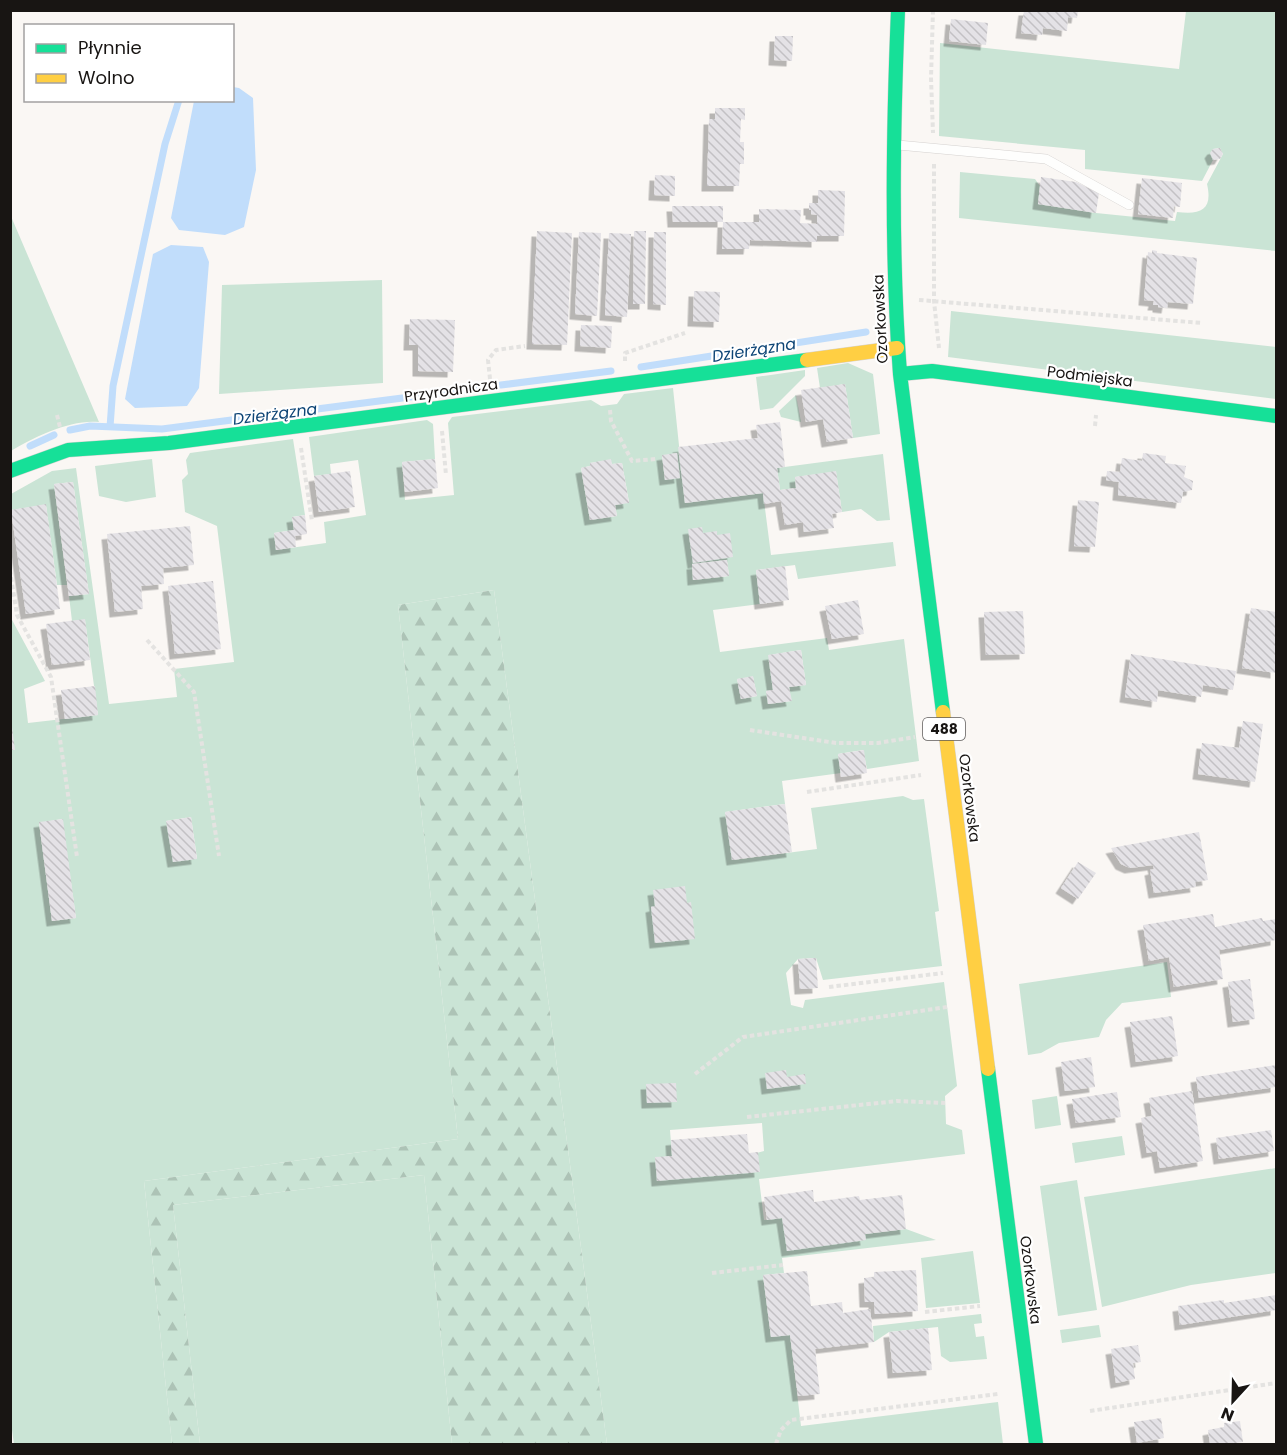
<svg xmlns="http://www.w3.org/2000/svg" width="1287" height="1455" viewBox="0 0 1287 1455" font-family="Poppins,sans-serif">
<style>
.green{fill:#cae4d5;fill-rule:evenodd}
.forest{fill:url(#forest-firs)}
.water{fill:#c1ddfb}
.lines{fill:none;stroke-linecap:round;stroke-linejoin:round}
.stream{stroke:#c1ddfb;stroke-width:7}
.building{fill:url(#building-back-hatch);filter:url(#shadow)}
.lane-casing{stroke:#d5d2d0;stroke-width:10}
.fast-casing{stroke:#d5d2d0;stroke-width:15}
.slow-casing{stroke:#d5d2d0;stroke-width:15}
.path{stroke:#e4e3e1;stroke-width:4;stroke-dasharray:4.5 3;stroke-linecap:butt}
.lane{stroke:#fefefd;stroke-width:9}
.fast{stroke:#16e098;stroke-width:14}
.slow{stroke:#ffcf43;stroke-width:14}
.labels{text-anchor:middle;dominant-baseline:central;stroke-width:4.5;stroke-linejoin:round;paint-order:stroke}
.shield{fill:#fff;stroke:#5d5b5a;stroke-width:1.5}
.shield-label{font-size:14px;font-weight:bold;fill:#181513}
.street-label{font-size:15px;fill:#181513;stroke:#fff}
.water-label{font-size:16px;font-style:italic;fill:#0e4576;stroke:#fff}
</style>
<defs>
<pattern id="forest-firs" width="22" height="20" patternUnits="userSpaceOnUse" patternTransform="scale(1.5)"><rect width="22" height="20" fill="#cae4d5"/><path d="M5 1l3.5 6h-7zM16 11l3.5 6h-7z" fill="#adc3b6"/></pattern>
<pattern id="building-back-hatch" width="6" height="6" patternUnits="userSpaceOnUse" patternTransform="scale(1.5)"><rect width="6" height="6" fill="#e4e2e6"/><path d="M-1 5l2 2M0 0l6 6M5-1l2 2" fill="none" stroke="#c3c1c4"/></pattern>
<filter id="shadow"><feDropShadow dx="-5.5" dy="5.5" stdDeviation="0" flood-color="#0004"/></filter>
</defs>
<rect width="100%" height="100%" fill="#faf7f4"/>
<path class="green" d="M1186 11H1276V251L959 218 960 172 1035 179 1040 186 1038 204 1096 213 1175 221 1177 212C1201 215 1213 210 1207 184L1223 154 1220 148 1213 149 1211 153 1213 160 1202 181 1085 169V150L939 136 940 43 1179 69Z
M10 214 99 422C71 419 34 437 11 451Z
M382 280 383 383 219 394 222 285Z
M951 311 1276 347V399L948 357Z
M848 363 873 374 880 434 853 438 845 384 820 388 817 368Z
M805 370V376L773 408 760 410 756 377Z
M673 388 685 503 763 493 771 555 893 542 896 566 798 579 795 565 756 570 760 604 713 610 720 652 827 638 829 650 904 639 919 761 867 769 863 750 838 754 841 773 782 781 785 804 725 812 733 860 817 849 811 808 903 796 913 800 924 799 939 911 935 912 942 966 823 980 816 958 798 959 786 973 791 1005 803 1008 805 1000 944 982 957 1086 945 1096 946 1124 962 1130 965 1154 759 1179 764 1220 782 1218 865 1234 906 1229 936 1240 782 1258 784 1273 763 1275 771 1337 790 1335 801 1426 998 1402 1003 1444H607L494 590 398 605 458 1139 144 1181 172 1444H14L10 1416V750H14L10 729V614L11 618 45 681 24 689 28 723 98 715 85 620 72 621 69 596 89 594 73 482 54 484 67 585H57L46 505 11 510V494L52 471 76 468 109 704 177 697 174 669 234 662 217 526 185 512 182 480 188 474 186 460 190 453 293 439 305 515 292 517 294 530 274 533 276 550 326 543 324 522 366 515 358 460 330 464 331 474 314 476 309 437 427 420 433 424 435 459 402 462 405 500 454 495 448 423 452 417 591 400 601 406 617 404 624 394ZM676 453 665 480 662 456ZM610 460 612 464 622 463 629 502 615 505 617 516 590 520 581 468 590 466V463ZM727 560 729 576 693 580 692 564ZM801 650 806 685 789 687 791 701 769 704 766 691 773 690 769 655ZM753 677 757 696 741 699 737 679ZM191 817 197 858V859L166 821ZM62 819 76 918 52 921 39 823ZM762 1123 764 1151 658 1180 655 1158 672 1156 670 1130Z
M796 395 801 422 781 417 779 411Z
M883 454 890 520 877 521 861 509 842 512 836 472 795 477 796 488 780 490 777 468Z
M152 459 156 497 126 502 99 496 95 466Z
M1167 962 1171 997 1122 1003 1106 1020 1099 1037 1059 1043 1041 1053 1028 1055 1019 984Z
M1057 1096 1061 1125 1035 1129 1032 1100Z
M1122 1136 1125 1155 1075 1163 1072 1143Z
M1276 1168V1273L1191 1285 1102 1307 1084 1197Z
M424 1175 452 1444H200L173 1205Z
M1077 1180 1097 1310 1058 1316 1040 1186Z
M973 1251 980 1303 926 1308 921 1258Z
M981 1314 982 1323 974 1324 976 1337 984 1336 987 1359 950 1362 941 1356 938 1327 889 1332 874 1342 873 1326Z
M1099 1325 1101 1337 1062 1343 1060 1330Z"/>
<path class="forest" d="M494 590 607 1444H452L424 1175 173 1205 200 1444H172L144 1181 458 1139 398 605Z"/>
<path class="water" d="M233 87 239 88 253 98 256 170 244 227 225 235 179 230 171 218 194 101 232 100Z
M171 245 203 247 209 262 199 388 187 406 135 408 125 399 153 254Z"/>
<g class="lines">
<path class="stream" d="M641 367 866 332
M501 385 611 371
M110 427 113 386 165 144 179 100
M70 430 90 426 162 429 480 388
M30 446 54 435"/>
</g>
<path class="building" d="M1024 10H1078L1077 18 1068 17 1067 31 1043 28 1042 35 1021 33Z
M951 19 988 23 986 45 949 41Z
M775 36H793L792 61 774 60Z
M715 108H745V120L741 119 740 142H744V164H740L739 186H707L709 119H715Z
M1220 148 1223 154 1220 159 1213 160 1210 153 1213 149Z
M655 175 675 176V196L654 195Z
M1041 177 1076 182 1099 193 1096 213 1038 204Z
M1142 178 1182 183 1180 207 1174 206 1173 218 1138 214Z
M818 190 845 191 844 236H817V242L750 240 749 249H722L723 222H759V209L801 210 800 223 817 224V215L811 214V210H809V203H818Z
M672 206H723V222H673Z
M537 231 572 233 567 345 532 344Z
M634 231H646L645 304H633Z
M579 232 601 233 597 316 575 314Z
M654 232H666V305L653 304Z
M609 233 631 234 627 317 605 315Z
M1152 250 1157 251V253L1197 258 1193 304 1168 302 1167 308 1158 307V305H1153L1154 301 1144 300 1148 252 1152 253Z
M694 291 720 292 719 322 693 321Z
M410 319 455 320 453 372 418 371V345H409Z
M581 325 612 326 611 348 580 346Z
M845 384 853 438 827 442 823 419 806 422 801 390Z
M780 422 785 467 777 468 780 490 796 488 795 477 836 471 842 512 832 514 834 528 804 532 803 522 785 525 781 501 764 504 763 493 685 503 678 447 758 438 756 425Z
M677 453 680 478 665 480 662 455Z
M1143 453 1166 456 1165 463 1186 466 1184 477 1193 481 1192 490 1183 492 1181 503 1118 495 1119 482 1106 480 1107 471 1120 472 1122 458 1142 461Z
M435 459 438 488 405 492 402 462Z
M611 459 612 464 622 463 629 503 615 505 617 516 590 520 581 468 590 466V463Z
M350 471 355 507 319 512 314 476Z
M73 482 89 594 69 596 54 484Z
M1078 500 1099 502 1095 547 1074 546Z
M46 504 60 609 26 614 11 510Z
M305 515 307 534 295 536 296 547 276 550 274 533 294 530 292 517Z
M190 526 194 565 163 568 164 584 141 586 143 609 115 612 107 534Z
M702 527 703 533 717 531V535L730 533 733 557 693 563 688 529Z
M727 560 729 576 693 580 692 564Z
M785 566 789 600 760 604 756 570Z
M213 581 221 649 175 654 168 586Z
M858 600 864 634 832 639 825 606Z
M1251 608 1276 612V673L1242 668Z
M1023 611 1025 654 986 655 984 612Z
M85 619 90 660 52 665 46 624Z
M801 650 806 685 789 687 792 701 768 704 766 691 773 690 768 655Z
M1131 654 1236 671 1233 690 1203 685 1201 697 1158 690 1157 702 1125 697Z
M753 676 757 696 741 699 737 679Z
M95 686 98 715 65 719 61 690Z
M1243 721 1263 724 1255 782 1198 774 1202 743 1239 748Z
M10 727H12L15 750H10Z
M864 750 867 773 841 777 838 754Z
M785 804 792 852 732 860 725 812Z
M191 817 197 859 173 862 166 821Z
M63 819 76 918 52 921 39 822Z
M1199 832 1208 880 1195 882 1196 887 1154 893 1150 870 1154 869 1153 865 1130 868 1121 864 1111 848Z
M1078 862 1096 873 1078 899 1061 888Z
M685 886 687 903 691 902 695 939 655 943 651 907 655 906 653 890Z
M1213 914 1215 927 1262 918 1263 921 1276 919V940L1219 950 1223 979 1174 987 1169 957 1149 961 1143 925Z
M816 958 818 988 800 989 798 959Z
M1250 979 1255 1019 1233 1022 1228 982Z
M1172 1016 1178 1056 1136 1062 1130 1022Z
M1091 1057 1095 1087 1065 1091 1061 1062Z
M1276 1065V1087L1199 1098 1196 1077Z
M786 1070 787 1077 805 1074 806 1084 767 1089 765 1073Z
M676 1083 677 1102 647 1103 646 1084Z
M1192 1091 1203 1161 1160 1168 1157 1151 1147 1153 1141 1118 1152 1116 1149 1098Z
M1117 1092 1121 1117 1076 1123 1072 1099Z
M1271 1130 1274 1151 1219 1159 1216 1138Z
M747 1134 749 1153 758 1152 760 1172 657 1181 655 1157 672 1156 671 1140Z
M813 1190 814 1202 859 1196 860 1200 902 1195 906 1229 865 1234 866 1240 787 1251 782 1218 767 1220 764 1197Z
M916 1270 918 1311 875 1314 874 1302H865L864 1278 874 1277V1272Z
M807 1271 811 1306 842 1302 843 1313 870 1309 874 1342 815 1349 820 1394 798 1396 790 1335 771 1337 763 1275Z
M1276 1295V1310L1180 1325 1178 1306 1224 1300V1303Z
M928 1328 932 1370 893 1373 889 1332Z
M1138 1345 1141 1362 1133 1363 1135 1379 1116 1383 1111 1349Z
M1161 1418 1164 1438 1137 1443 1134 1422Z
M1240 1421 1243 1442 1225 1444H1210L1208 1430 1224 1427V1423Z"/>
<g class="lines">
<g class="lane-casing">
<path id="lane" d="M898 145 1046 159 1129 205"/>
</g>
<g class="fast-casing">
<path id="fast" d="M898 10C893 132 891 253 900 374L943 712
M900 374 932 371 1276 416
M10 471 68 450 169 443 807 360
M988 1069 1036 1444"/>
</g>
<g class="slow-casing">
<path id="slow" d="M807 360 897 348
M943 712 988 1069"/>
</g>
<path class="path" d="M933 10 931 78 933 133
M934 164V301L939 348
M919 300 1202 323
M625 361V353L685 333
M490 379 488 360 496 350 525 346
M610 410 611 421 632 461 656 459
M57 415 60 427
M1095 426 1096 415
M442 431 446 475
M301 448 312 521
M10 570 17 615 51 677 77 857
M147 640 194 692 219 856
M750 730 836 743H878L915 737
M807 792 921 775
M829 987 943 973
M695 1074 743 1037 947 1007
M747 1117 897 1101 945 1103
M712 1273 783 1265
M925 1312 980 1306
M1090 1411 1276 1383
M776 1444 781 1430 791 1420 998 1394"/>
<use href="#lane" class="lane"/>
<use href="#fast" class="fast"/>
<use href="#slow" class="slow"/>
</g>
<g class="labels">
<rect class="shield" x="923" y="718" width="42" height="22" rx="4.5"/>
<g class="shield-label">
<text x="944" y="729">488</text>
</g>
<g class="street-label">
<text transform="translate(880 319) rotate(-93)">Ozorkowska</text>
<text transform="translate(1090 376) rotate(7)">Podmiejska</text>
<text transform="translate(451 390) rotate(-8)">Przyrodnicza</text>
<text transform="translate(970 798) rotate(83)">Ozorkowska</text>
<text transform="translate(1031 1280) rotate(83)">Ozorkowska</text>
</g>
<g class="water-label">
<text transform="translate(754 350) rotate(-9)">Dzierżązna</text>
<text transform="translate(275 414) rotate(-7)">Dzierżązna</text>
</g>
</g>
<rect width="1287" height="1455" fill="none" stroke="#181513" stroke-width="24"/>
<rect x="24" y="24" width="210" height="78" fill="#ffffff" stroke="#a3a1a1" stroke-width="1.5"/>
<rect x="36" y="44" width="30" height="9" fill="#16e098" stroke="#a3a1a1" stroke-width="1.5"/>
<text x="78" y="54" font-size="18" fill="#181513">Płynnie</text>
<rect x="36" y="74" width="30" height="9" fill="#ffcf43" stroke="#a3a1a1" stroke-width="1.5"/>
<text x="78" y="84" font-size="18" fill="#181513">Wolno</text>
<g transform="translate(1233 1401) rotate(202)" stroke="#ffffff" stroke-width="4.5" paint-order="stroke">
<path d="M0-4.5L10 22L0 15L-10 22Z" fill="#181513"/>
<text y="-9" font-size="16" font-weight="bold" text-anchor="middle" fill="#181513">N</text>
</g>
</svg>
